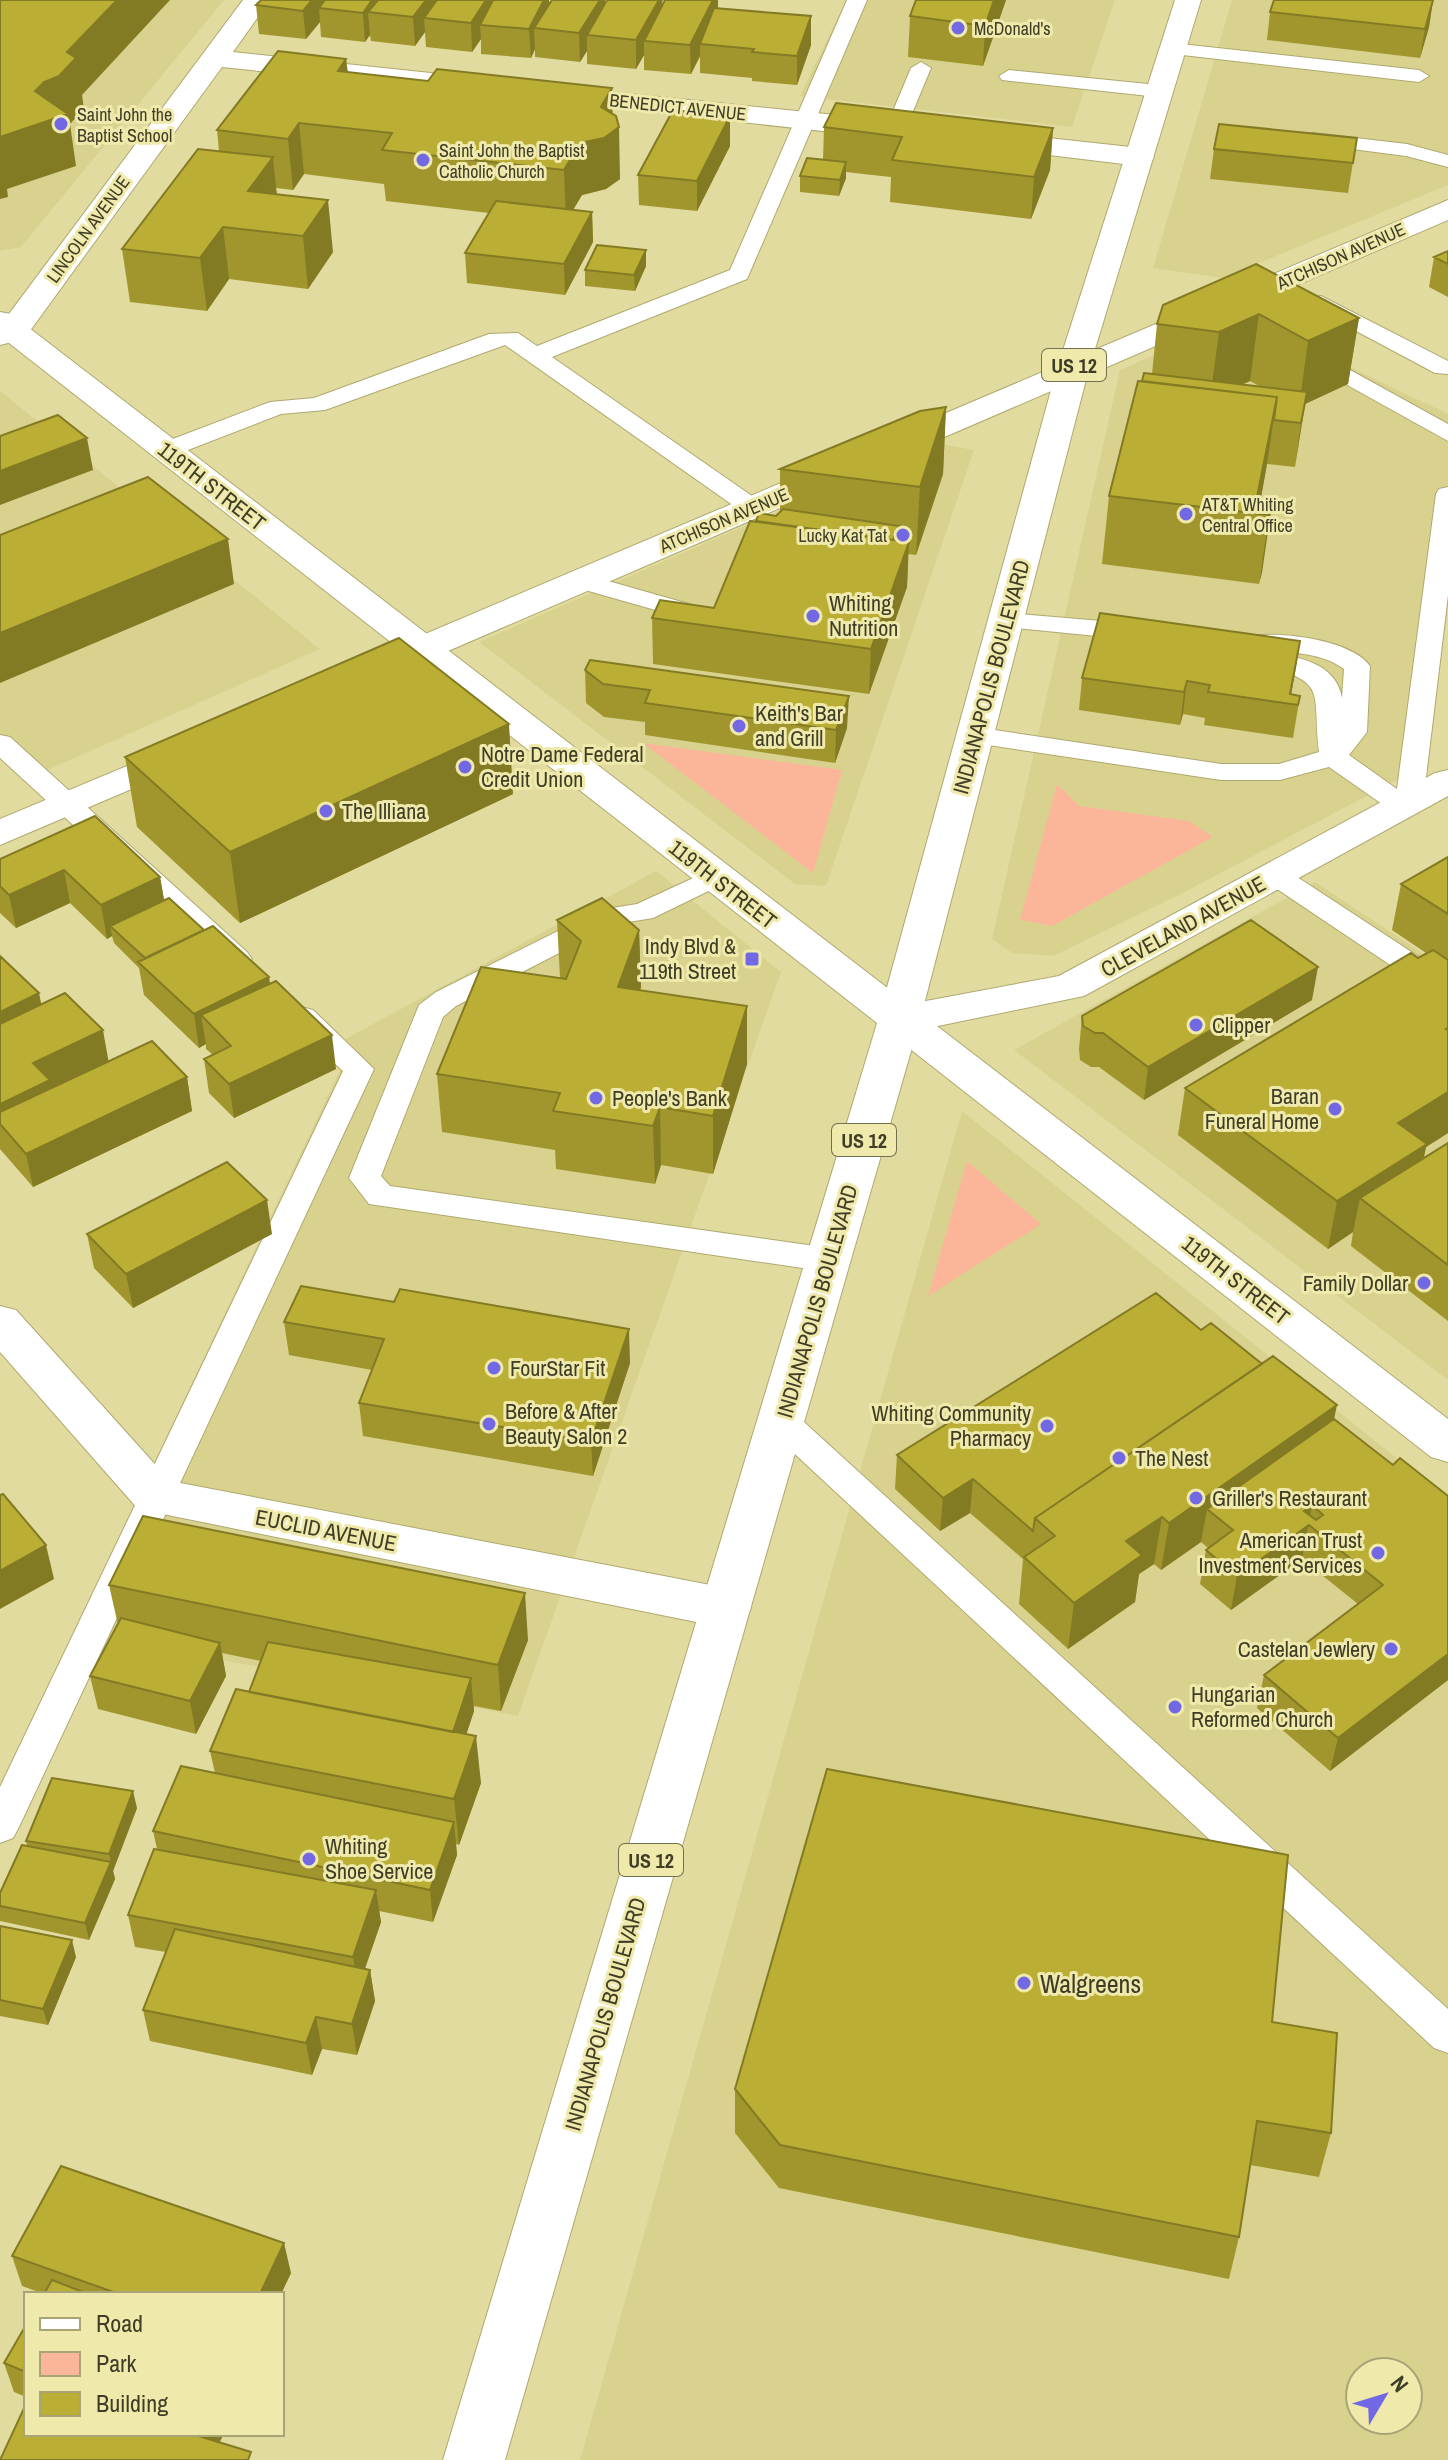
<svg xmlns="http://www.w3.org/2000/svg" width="1448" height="2460" viewBox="0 0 1448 2460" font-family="'Archivo Narrow',sans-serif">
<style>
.built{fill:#d9d28f;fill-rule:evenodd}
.green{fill:#fbb69a}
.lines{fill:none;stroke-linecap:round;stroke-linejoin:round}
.service-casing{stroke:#afa96f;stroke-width:2}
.minor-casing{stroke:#afa96f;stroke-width:2}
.tertiary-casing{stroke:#afa96f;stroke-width:2}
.primary-casing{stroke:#afa96f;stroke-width:2}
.service{fill:#fff;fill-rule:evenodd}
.minor{fill:#fff;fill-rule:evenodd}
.tertiary{fill:#fff;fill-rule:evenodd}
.primary{fill:#fff;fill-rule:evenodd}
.wall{fill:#a1962d;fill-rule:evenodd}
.shaded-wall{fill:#837a24}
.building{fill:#bbae34;stroke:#837a24;stroke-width:2;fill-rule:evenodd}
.poi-dot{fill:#7268e3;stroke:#efe9ac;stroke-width:3}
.labels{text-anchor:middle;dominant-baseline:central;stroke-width:6;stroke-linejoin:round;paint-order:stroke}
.far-poi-label{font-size:18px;fill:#3f3d25;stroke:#efe9ac;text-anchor:start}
.far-street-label{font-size:18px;fill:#3f3d25;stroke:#efe9ac}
.shield{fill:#efe9ac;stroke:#74714e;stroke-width:2}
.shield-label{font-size:20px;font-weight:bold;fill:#3f3d25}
.street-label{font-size:22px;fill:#3f3d25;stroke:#efe9ac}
.poi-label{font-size:22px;fill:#3f3d25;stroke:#efe9ac;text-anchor:start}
.near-poi-label{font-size:26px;fill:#3f3d25;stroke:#efe9ac;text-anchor:start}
</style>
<rect width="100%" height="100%" fill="#e1db9f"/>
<path class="built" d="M0 0H224L21 247 0 251Z
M846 0H1115L1072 127 800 96Z
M1232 0H1448V185L1223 278 1153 268Z
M1243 316 1448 414V494L1414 771 1181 894 1053 956 1012 953 992 939 1120 370Z
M0 391 320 649 25 780 0 757Z
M935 443 974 450 826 886 795 884 479 642Z
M656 871 781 972 518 1716 74 1632 340 1070 321 1052Z
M1315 882 1448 970V1380L1014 1050Z
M962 1111 1448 1499V2460H580ZM1360 2372H1408V2420H1360Z"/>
<path class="green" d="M643 743 842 770 813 873Z
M1057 784 1079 806 1189 821 1213 837 1052 926 1020 920Z
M967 1161 1041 1224 928 1296Z"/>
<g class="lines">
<g class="service-casing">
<path id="service" d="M847 0H867L747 279 552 357 762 503 765 508 762 513H744L505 345 325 410 281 414 175 455H157L154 450 157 445 270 402 314 398 489 334 518 333 537 346 730 270Z
M1172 43 1419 70 1429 76 1419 82 1165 53 1162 49Z
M921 62 931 68 905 130 895 136 888 134 885 130 911 68Z
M1009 70 1158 85 1168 91 1158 97 1002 80 999 76Z
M1313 133 1407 144 1448 155V167L1406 156 1306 143 1303 139 1306 135Z
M1321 296 1448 361V374L1435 373 1313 308 1310 303 1313 298Z
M1312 349 1448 424V441L1304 361 1300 356 1304 351Z
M1448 487V595L1423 802C1416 813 1404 814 1392 811L1329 767 1280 780H1221L975 743 965 741 962 735 965 729 975 727 1221 764H1279L1319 752C1312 689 1329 682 1259 665L1255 659 1259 653 1267 651 1246 649 1242 643 1246 637C1276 630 1351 639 1370 666L1367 732 1349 755 1397 789 1436 494 1439 489ZM1270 651C1296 653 1322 653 1344 669L1342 698C1336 663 1300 658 1270 651Z
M580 573 710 610 714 615 710 620 701 623 571 586 567 581 571 576Z
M1006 613 1137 624 1146 627 1150 632 1146 637 1137 640 997 626 993 621 997 616Z
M0 735 10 737 247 952 252 959 247 966 237 968 227 966 0 758Z
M1275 866 1285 869 1448 976V1000L1438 997 1265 881 1261 875 1265 869Z
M715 868 725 871 729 877 725 883 653 918 616 924 456 1006 443 1017 381 1176 390 1186 829 1248 840 1252 845 1260 840 1268 829 1272 369 1204 349 1178 419 1005 436 992 600 910 637 904Z
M302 1007 313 1010 374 1069 19 1827 13 1838 0 1843V1787L343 1071 291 1024 287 1017 291 1010Z
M781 1408 793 1412 1448 2009V2053L1434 2048 769 1430 764 1421 769 1412Z"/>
</g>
<g class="minor-casing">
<path id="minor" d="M243 0H270L233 52 487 79 497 81 501 87 497 93 487 95 222 67 24 339 0 345V326Z
M552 86 885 120 895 123 899 129 895 135 885 138 542 100 538 94 542 88Z
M993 132 1140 148 1150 151 1154 157 1150 163 1140 166 983 147 979 141 983 135Z
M1448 200V220L397 673 384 676 371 673 366 665 371 657Z
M182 743 195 746 201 754 195 762 0 845V819Z
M1448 770V796L1084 996 899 1034 884 1030 878 1020 884 1010 899 1006 1059 976 1435 773Z
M0 1306 16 1310 170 1481 726 1588 743 1594 751 1608 743 1622 726 1628 138 1509 0 1352Z"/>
</g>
<g class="tertiary-casing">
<path id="tertiary" d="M0 312 11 314 1448 1419V1462L1431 1457 0 336Z"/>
</g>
<g class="primary-casing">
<path id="primary" d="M1175 0H1201L1088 372 920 1020 505 2460H443L878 1020 1056 372Z"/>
</g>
<use href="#service" class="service"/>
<use href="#minor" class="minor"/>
<use href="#tertiary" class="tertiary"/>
<use href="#primary" class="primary"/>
</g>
<path class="wall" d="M261 0H549V5L552 0H605V4L662 2V6L665 0H718V9L811 45 797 85 752 81V78L700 73V56L691 74 644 70V55L636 69 587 64V51L580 62 535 57V49L531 58 481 54V39L472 52 426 47 425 32 415 46 371 41 370 35 365 42 321 37 320 22 306 39 259 34 256 5Z
M916 0H1006L983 66 908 57 910 16Z
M1433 0 1429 27 1420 58 1267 40 1270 12Z
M346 59 348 72 613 114 620 179 606 189 582 195 573 209 592 212 593 242 565 295 467 283 465 253 489 213 386 201 384 184 304 174 293 190 276 188 277 194 333 252 308 289 229 279 207 311 130 302 122 249 219 151 217 130Z
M824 127 1053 128 1050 170 1031 219 890 202 891 177 863 174 846 172V178L839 196 800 192V176L823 160Z
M1357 138 1348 193 1210 179 1214 149Z
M730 146 697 211 639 205 638 175Z
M646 250V266L635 291 585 286V270Z
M1448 251V297L1429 287 1434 257Z
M1163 305 1359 318 1348 384 1305 404 1295 467 1267 464 1260 503 1272 504 1259 584 1102 564 1109 496 1142 381 1152 374 1157 324ZM1250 381 1261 387 1241 385Z
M946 407 943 474 916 555 908 554 907 587 869 694 653 664 652 618 714 608 756 521 776 516 780 513V469Z
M585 670 847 728 835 763 645 735V722L604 717 586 703Z
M1295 673 1291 694 1300 696 1293 738 1204 725 1205 718 1183 714 1180 725 1079 710 1082 678Z
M125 757 513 794 240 923 137 827Z
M1448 857V1133L1426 1147 1424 1158 1448 1143V1321L1351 1246 1353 1232 1328 1249 1178 1135 1185 1088 1426 953 1392 930 1401 884Z
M0 859 160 877 164 900 269 977 270 984 336 1069 234 1118 209 1093 204 1059 213 1055 206 1049V1044L199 1048 144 995 139 968 114 943 112 936 107 939 70 903 16 928 0 913Z
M557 920 639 930 641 987 640 990 747 1006V1064L713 1174 661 1165 655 1184 556 1169 555 1150 442 1132 437 1074 560 978Z
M0 956 41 1004 108 1062 187 1077 192 1111 33 1187 0 1149Z
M1312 1000 1144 1100 1099 1067H1091L1080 1060 1079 1049 1082 1016Z
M87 1234H272L133 1308 94 1268Z
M284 1322 630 1363 593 1476 363 1436 359 1403 372 1370 289 1355Z
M1201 1330 1334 1419 1393 1465 1448 1496V1680L1330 1771 1257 1708 1264 1675 1358 1604 1302 1559 1231 1610 1200 1584 1206 1550 1208 1548 1201 1542 1161 1570 1154 1564 1139 1574 1135 1602 1068 1649 1019 1604 1023 1559 970 1513 940 1531 895 1489 897 1455Z
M109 1585 528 1640 501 1711 474 1706V1711L466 1735 481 1783 459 1845 456 1844 457 1855 433 1922 379 1911 381 1922 365 1968 370 1970 375 2001 357 2055 322 2049 312 2075 150 2041 143 2010 166 1952 135 1947 128 1915 157 1849 153 1831 215 1773 210 1751 249 1692 261 1661 222 1653 226 1676 196 1734 98 1709 90 1676 118 1625Z
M137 1808 113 1871 115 1879 89 1940 0 1921V1906L27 1846 26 1841Z
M0 1926 76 1957 48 2025 0 2016Z
M1272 2022 1331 2133 1319 2177 1250 2165 1239 2237 1229 2279 779 2188 735 2133V2089Z
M12 2256 291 2273 281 2294H44L22 2286Z
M26 2325V2397L14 2392 4 2363Z"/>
<path class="shaded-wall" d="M117 0H170L82 95 84 109 70 124 76 166 7 189 8 197 0 199V137L35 91 67 52Z
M312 0H337L319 8 320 22 306 39 303 11Z
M372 0H396L368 12 370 35 365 42 363 13Z
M426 0H447L424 18 425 32 415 46 413 17Z
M486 0H501L480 25 481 39 472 52 471 23Z
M544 0H549L550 19 534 28 535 49 531 58 529 29Z
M600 0H605L606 21 587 35V51L580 62 579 33Z
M659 0H663L662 2V24L644 41V55L636 69V40Z
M713 0H718V18L700 44V56L691 74 690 45Z
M994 0H1006L983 66 985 26Z
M1433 0 1429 27 1420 58 1425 29Z
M811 16V45L797 85V56Z
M346 59 351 109 338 71Z
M612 88 613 131 619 127 620 179 606 189 582 195 566 222 564 170Z
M730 116V146L697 211V181Z
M299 123 304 174 293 190 288 139Z
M1053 128 1050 170 1031 219 1034 177Z
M273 157 278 209 248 191Z
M846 162V178L839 196 840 180Z
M328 200 333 252 308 289 303 236Z
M592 212 593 242 565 295 564 264Z
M223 227 229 279 207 311 200 258Z
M646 250V266L635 291 634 275Z
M1259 314 1250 381 1210 399 1219 332Z
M1359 318 1348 384 1305 404 1295 467 1301 423 1299 407 1308 341Z
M1277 397 1267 464 1258 514 1256 502Z
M946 407 943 474 916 555 920 487Z
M87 438 93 470 0 505V471Z
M1272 504 1262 573 1259 584 1269 515Z
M899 526 897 558 889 550Z
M228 539 234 584 0 683V633Z
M909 542 907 587 869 694 871 649Z
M1300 641 1295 673 1289 704H1288Z
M1187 681 1183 714 1180 725 1184 692Z
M849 696 847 728 835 763 836 730Z
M509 724 513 794 240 923 230 852Z
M64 870 70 903 16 928 9 895Z
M160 877 166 911 110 926 112 936 107 939 101 905Z
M639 930 641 987 620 1045 618 987Z
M1318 967 1312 1000 1144 1100 1148 1067Z
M269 977 273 1011 201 1015 206 1044 199 1048 194 1014Z
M39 993 46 1027 0 1049V1012Z
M747 1006V1064L713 1174V1116Z
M103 1030 109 1064 0 1124V1104L33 1063Z
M332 1035 336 1069 234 1118 229 1084Z
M187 1077 192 1111 33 1187 26 1154Z
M1448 1092V1133L1426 1147 1416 1192 1360 1198 1353 1232 1328 1249 1337 1201 1398 1123Z
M660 1107 661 1165 655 1184 653 1126Z
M267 1200 272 1234 133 1308 126 1274Z
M629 1329 630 1363 593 1476 591 1442Z
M1337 1405 1327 1453 1207 1509 1201 1542 1161 1570 1169 1523Z
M973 1479 970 1513 940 1531 943 1498Z
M1312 1505 1302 1559 1231 1610 1237 1576Z
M1162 1517 1154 1564 1139 1574 1135 1602 1068 1649 1074 1603 1126 1541Z
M46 1545 54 1579 0 1609V1571Z
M525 1593 528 1640 501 1711 498 1665Z
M220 1643 226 1676 196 1734 190 1701Z
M1448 1654V1680L1330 1771 1338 1738Z
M471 1678 474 1711 455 1768 452 1736Z
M476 1736 481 1783 459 1845 454 1799Z
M133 1791 137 1808 113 1871 109 1854Z
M454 1822 457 1855 433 1922 430 1890Z
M111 1862 115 1879 89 1940 85 1923Z
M376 1890 381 1922 358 1989 353 1957Z
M72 1940 76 1957 48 2025 43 2009Z
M370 1970 375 2001 357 2055 352 2024Z
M316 2017 322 2049 312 2075 306 2043Z
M284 2243 291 2273 281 2294H260Z
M201 2434H224L210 2460 197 2443Z"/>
<path class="building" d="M0 0H117L67 52 76 58 59 76 44 82 35 91 68 114 0 137Z
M261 0H312L303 11 256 5Z
M325 0H372L363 13 319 8Z
M378 0H426L413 17 368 12Z
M437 0H486L471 23 424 18Z
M493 0H544L529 29 480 25Z
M552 0H600L579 33 534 28Z
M607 0H659L636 40 587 35Z
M665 0H713L690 45 644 41Z
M916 0H994L985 26 910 16Z
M1274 0H1433L1425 29 1270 12Z
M714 8 811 16 797 56 752 52 754 49 700 44Z
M278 51 346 59 338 71 428 81 437 69 612 88 601 107 616 116 619 127 604 138 580 143 564 170 382 150 392 133 299 123 288 139 217 130Z
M836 103 1053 128 1034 177 892 160 902 137 824 127Z
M673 110 730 116 697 181 638 175Z
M1219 124 1357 138 1353 163 1214 149Z
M198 149 273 157 248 191 328 200 303 236 223 227 200 258 122 249Z
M807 158 846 162 840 180 800 176Z
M496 201 592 212 564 264 465 253Z
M597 245 646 250 634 275 585 270Z
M1448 251V264L1434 257Z
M1256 264 1359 318 1308 341 1259 314 1219 332 1157 324 1163 305Z
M1144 373 1307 392 1301 423 1274 420 1277 397 1142 381Z
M1138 381 1277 397 1256 502 1272 504 1269 515 1109 496Z
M946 407 920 487 780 469 920 411Z
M58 415 87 438 0 471V436Z
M148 477 228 539 0 633V535Z
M783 509 899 526 893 540 756 521 759 513 776 516Z
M750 521 909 542 871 649 652 618 660 600 714 608Z
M1100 613 1300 641 1290 694 1300 696 1298 705 1208 692 1210 685 1187 681 1184 692 1082 678Z
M399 638 509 724 230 852 125 757Z
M590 660 849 696 836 730 645 703 650 690 603 684 585 670Z
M95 816 160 877 101 905 64 870 9 895 0 886V859Z
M1448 857V914L1401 884Z
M169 898 204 930 145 958 110 926Z
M602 898 639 930 618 987 747 1006 713 1116 660 1107 653 1126 553 1111 560 1093 437 1074 481 967 566 979 581 941 557 920Z
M1251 920 1318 967 1148 1067 1103 1033H1095L1083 1026 1082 1016Z
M213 926 269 977 194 1014 138 962Z
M1433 950 1448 960V1028L1446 1029 1448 1030V1092L1398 1123 1427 1144 1337 1201 1185 1088 1411 953 1418 958Z
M0 956 39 993 0 1012Z
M276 981 332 1035 229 1084 204 1059 231 1046 201 1015Z
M65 993 103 1030 33 1063 50 1080 0 1104V1024Z
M152 1041 187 1077 26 1154 0 1124V1112Z
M1448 1143V1265L1360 1198Z
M227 1162 267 1200 126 1274 87 1234Z
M301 1286 394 1302 400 1289 629 1329 591 1442 359 1403 384 1339 284 1322Z
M1156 1293 1201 1330 1211 1323 1262 1364 1035 1518 1033 1531 973 1479 943 1498 897 1455Z
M1273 1356 1337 1405 1169 1523 1162 1517 1126 1541 1142 1555 1074 1603 1024 1557 1055 1536 1035 1518Z
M1334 1419 1393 1465 1400 1458 1448 1496V1654L1338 1738 1264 1675 1383 1585 1309 1525 1237 1576 1206 1550 1233 1530 1207 1509ZM1312 1505 1323 1515 1316 1520 1304 1511Z
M3 1494 46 1545 0 1571V1495Z
M143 1516 525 1593 498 1665 109 1585Z
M121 1618 220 1643 190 1701 90 1676Z
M268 1642 471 1678 453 1732 249 1692Z
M236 1689 476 1736 454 1799 210 1751Z
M181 1766 454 1822 430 1890 153 1831Z
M827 1769 1288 1855 1272 2022 1337 2033 1331 2133 1257 2121 1239 2237 780 2145 735 2089Z
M52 1778 133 1791 109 1854 26 1841Z
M22 1845 111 1862 85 1923 0 1906V1893Z
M154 1849 376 1890 353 1957 128 1915Z
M0 1926 72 1940 43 2009 0 2000Z
M175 1929 370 1970 352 2024 316 2017 306 2043 143 2010Z
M61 2166 284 2243 260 2294H119L12 2256Z
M52 2280 88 2294H44Z
M26 2325V2372L4 2363Z
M26 2404V2434H192L251 2452 248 2460H0Z"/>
<g class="poi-dot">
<circle cx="958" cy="28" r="8"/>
<circle cx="61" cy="124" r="8"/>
<circle cx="423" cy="160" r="8"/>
<circle cx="1186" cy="514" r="8"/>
<circle cx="903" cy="535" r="8"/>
<circle cx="813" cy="616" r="8"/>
<circle cx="739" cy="726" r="8"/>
<circle cx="465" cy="767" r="8"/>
<circle cx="326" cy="811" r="8"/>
<rect x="744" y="951" width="16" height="16" rx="4"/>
<circle cx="1196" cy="1025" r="8"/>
<circle cx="596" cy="1098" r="8"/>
<circle cx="1335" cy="1109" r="8"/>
<circle cx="1424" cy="1283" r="8"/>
<circle cx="494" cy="1368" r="8"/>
<circle cx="489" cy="1424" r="8"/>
<circle cx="1047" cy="1426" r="8"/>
<circle cx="1119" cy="1458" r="8"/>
<circle cx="1196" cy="1498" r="8"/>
<circle cx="1378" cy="1553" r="8"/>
<circle cx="1391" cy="1649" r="8"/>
<circle cx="1175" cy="1707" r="8"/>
<circle cx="309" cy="1859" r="8"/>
<circle cx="1024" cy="1983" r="8"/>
</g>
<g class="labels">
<g class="far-poi-label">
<text x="974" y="28">McDonald's</text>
<text x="77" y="114">Saint John the<tspan x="77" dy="21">Baptist School</tspan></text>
<text x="439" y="150">Saint John the Baptist<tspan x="439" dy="21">Catholic Church</tspan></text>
<text x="1202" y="504">AT&amp;T Whiting<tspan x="1202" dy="21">Central Office</tspan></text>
<text x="887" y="535" text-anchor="end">Lucky Kat Tat</text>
</g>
<g class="far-street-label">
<text transform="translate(678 107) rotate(6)">BENEDICT AVENUE</text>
<text transform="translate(88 229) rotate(-54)">LINCOLN AVENUE</text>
<text transform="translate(1341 256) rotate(-24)">ATCHISON AVENUE</text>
<text transform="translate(724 520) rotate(-23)">ATCHISON AVENUE</text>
</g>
<g class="shield">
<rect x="1042" y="349" width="64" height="32" rx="6"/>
<rect x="832" y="1124" width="64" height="32" rx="6"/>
<rect x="619" y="1844" width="64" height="32" rx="6"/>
</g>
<g class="shield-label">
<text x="1074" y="365">US 12</text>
<text x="864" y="1140">US 12</text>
<text x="651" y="1860">US 12</text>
</g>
<g class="street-label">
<text transform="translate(212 486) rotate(38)">119TH STREET</text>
<text transform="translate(991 677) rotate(-75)">INDIANAPOLIS BOULEVARD</text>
<text transform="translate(723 884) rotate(38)">119TH STREET</text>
<text transform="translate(1183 926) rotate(-29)">CLEVELAND AVENUE</text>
<text transform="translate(1236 1280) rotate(38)">119TH STREET</text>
<text transform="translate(817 1301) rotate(-74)">INDIANAPOLIS BOULEVARD</text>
<text transform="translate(326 1530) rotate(11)">EUCLID AVENUE</text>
<text transform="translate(605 2014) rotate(-74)">INDIANAPOLIS BOULEVARD</text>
</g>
<g class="poi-label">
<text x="829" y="603">Whiting<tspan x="829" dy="25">Nutrition</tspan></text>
<text x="755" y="713">Keith's Bar<tspan x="755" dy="25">and Grill</tspan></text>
<text x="481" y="754">Notre Dame Federal<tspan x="481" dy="25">Credit Union</tspan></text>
<text x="342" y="811">The Illiana</text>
<text x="736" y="946" text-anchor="end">Indy Blvd &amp;<tspan x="736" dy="25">119th Street</tspan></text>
<text x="1212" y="1025">Clipper</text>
<text x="1319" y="1096" text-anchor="end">Baran<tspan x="1319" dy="25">Funeral Home</tspan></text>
<text x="612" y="1098">People's Bank</text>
<text x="1408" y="1283" text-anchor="end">Family Dollar</text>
<text x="510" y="1368">FourStar Fit</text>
<text x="505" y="1411">Before &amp; After<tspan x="505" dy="25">Beauty Salon 2</tspan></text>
<text x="1031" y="1413" text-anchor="end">Whiting Community<tspan x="1031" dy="25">Pharmacy</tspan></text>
<text x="1135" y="1458">The Nest</text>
<text x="1212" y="1498">Griller's Restaurant</text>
<text x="1362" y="1540" text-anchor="end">American Trust<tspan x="1362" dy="25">Investment Services</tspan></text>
<text x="1375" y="1649" text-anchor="end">Castelan Jewlery</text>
<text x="1191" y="1694">Hungarian<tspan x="1191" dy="25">Reformed Church</tspan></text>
<text x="325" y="1846">Whiting<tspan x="325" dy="25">Shoe Service</tspan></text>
</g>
<g class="near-poi-label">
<text x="1040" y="1983">Walgreens</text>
</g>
</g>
<rect x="24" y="2292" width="260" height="144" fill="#efe9ac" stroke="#a9a476" stroke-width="2"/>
<rect x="40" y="2318" width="40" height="12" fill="#ffffff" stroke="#a9a476" stroke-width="2"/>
<text x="96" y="2332" font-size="24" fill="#3f3d25">Road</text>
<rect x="40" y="2352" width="40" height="24" fill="#fbb69a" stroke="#a9a476" stroke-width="2"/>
<text x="96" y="2372" font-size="24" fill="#3f3d25">Park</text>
<rect x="40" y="2392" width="40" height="24" fill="#bbae34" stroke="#a9a476" stroke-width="2"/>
<text x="96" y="2412" font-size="24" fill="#3f3d25">Building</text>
<g transform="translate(1384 2396) rotate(52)"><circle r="38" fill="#efe9ac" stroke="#a9a476" stroke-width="2"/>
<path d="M0-6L14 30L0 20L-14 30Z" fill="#7268e3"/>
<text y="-12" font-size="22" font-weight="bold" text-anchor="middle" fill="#3f3d25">N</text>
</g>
</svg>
